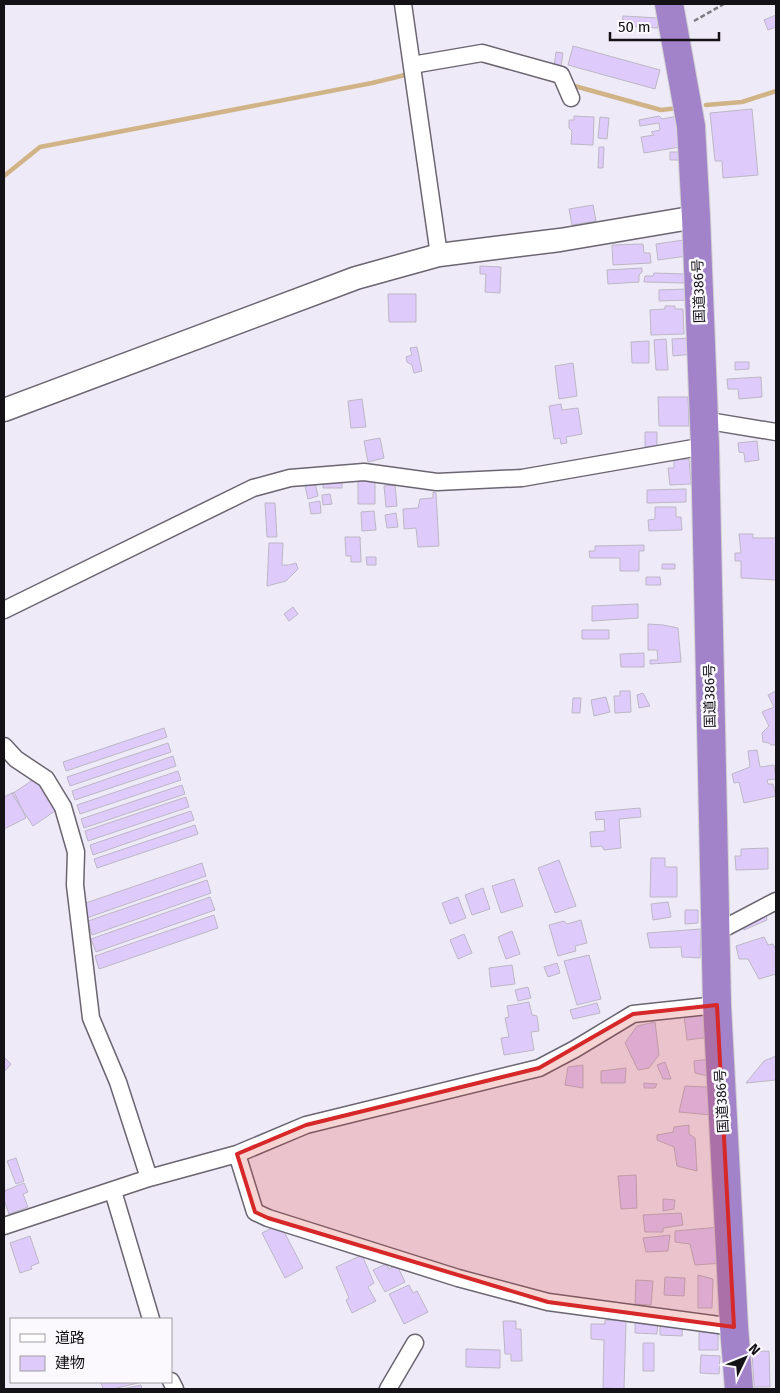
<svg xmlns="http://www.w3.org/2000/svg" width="780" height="1393" viewBox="0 0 780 1393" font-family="'Fira Sans','Noto Sans JP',sans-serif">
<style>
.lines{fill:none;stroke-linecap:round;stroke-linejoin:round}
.stream{stroke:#d0b386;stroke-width:4.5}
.building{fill:#dfcbfb;stroke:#bcb7c4}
.street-casing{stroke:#6a6570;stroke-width:19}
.secondary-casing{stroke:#6a6570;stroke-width:25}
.highway-casing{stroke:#d0d0d0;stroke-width:30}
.path{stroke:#7f7b84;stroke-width:2.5;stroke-dasharray:5 2.5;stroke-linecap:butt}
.street{stroke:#fff;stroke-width:16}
.secondary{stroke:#fff;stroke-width:22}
.highway{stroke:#a283c9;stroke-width:28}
.marked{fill:#d62828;fill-opacity:0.2;stroke:#d62828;stroke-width:4;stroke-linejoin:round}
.labels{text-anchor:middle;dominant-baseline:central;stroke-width:5;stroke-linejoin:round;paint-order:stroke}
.street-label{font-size:14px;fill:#141216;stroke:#fbf9fe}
</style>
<rect width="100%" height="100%" fill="#efeaf7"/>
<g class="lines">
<path class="stream" d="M571 85 661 110 678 108
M706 105 742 102 776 91
M4 176 40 147 372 83 405 75"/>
</g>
<path class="building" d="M776 15V27L768 30 764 20Z
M623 16 658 18V28L622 26Z
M573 46 660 70 655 89 568 65Z
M556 52 563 53 561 66 554 67Z
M752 109 758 175 723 178 722 161H715L710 113Z
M684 115 686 146 644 153 641 137 654 135 651 132 660 130 659 123 640 126 639 120 659 116 662 119Z
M574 116 594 117 593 145 571 144 572 131 569 128V120H574Z
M600 117 609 118 607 139 598 138Z
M599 147H604L603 168H598Z
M670 152H682V160H670Z
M593 205 596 221 572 225 569 209Z
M684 240 687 256 658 260 656 244Z
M643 244 644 253H650L651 263 613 265 612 245Z
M480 266 501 267 500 293 485 292 486 274H480Z
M642 268V272L639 275V282L608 284 607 270Z
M654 273 685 274V283L644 282 645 276H653Z
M688 289 689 300 659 301V290Z
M388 294H416V322H389Z
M665 306H675V309H683L684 334 651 335 650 310 665 309Z
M694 338 695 354 673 356 672 339Z
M666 339 668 370H656L654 340Z
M649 341V363H632L631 342Z
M417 347 422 371 414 373 412 365 407 362 406 357 412 355 410 348Z
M735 362H749V369L735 370Z
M573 363 577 396 559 399 555 366Z
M761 377 762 397 739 399 738 389H728L727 379Z
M658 397H688L689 426H659Z
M362 399 366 427 351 428 348 401Z
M561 404 562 410 578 408 582 434 566 437 567 443 561 444 560 438 554 439 549 406Z
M645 432H657V447H645Z
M380 438 384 458 368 462 364 441Z
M757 441 759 460 745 462 744 453 739 452 738 443Z
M689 459 691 484 670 485 668 468H674V460Z
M323 478H342V488H323Z
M358 479H375V504H358Z
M315 483 318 496 308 499 305 486Z
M395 485 397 506 386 507 384 486Z
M686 489V502L647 503V490Z
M433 492 436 493 439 546 418 547 416 528 404 529 403 509 418 508 420 499 433 498Z
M330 494 332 504 323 505 322 495Z
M320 501 321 513 311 514 309 503Z
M265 503H275L277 537H267Z
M655 507H676V517H681L682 530 649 531 648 520 655 519Z
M374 511 376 530 362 531 361 512Z
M396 513 398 527 387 528 385 515Z
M739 534H753V538H776V580L741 578V561H735V553H741Z
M345 537H360L361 562H351V556H346Z
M269 543H283L282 565H289L296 563 298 569 286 581 267 586Z
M644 545V551H639V571H620V558H590L589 551H595V546Z
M366 557H376V565H367Z
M662 564H675V569H662Z
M646 577H660L661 585H646Z
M638 604V618L592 621V606Z
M293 607 298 614 289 621 284 614Z
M648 624 663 625 678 628 681 662 650 664V660H658L657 650H648Z
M582 630H609V639H582Z
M644 653V667H621L620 654Z
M620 691H630L631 712 615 713 614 696H620Z
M776 691V745H771L769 743 763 742 762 733 769 726 762 712 774 707 768 695Z
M643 693 650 706 639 708 637 695Z
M606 697 610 712 594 716 591 700Z
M573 698H581L580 713H572Z
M164 728 167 737 66 771 63 762Z
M168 743 171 752 70 786 67 777Z
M757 750 760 767 774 765 776 779 767 780 768 784H773L776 796 744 803 739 782 734 783 732 774 750 767 748 751Z
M173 756 176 766 75 800 72 791Z
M178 771 181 780 80 814 77 805Z
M37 777 58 809 33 826 12 794Z
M182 785 185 794 84 828 81 819Z
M14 792 26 818 4 829V797Z
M186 797 189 807 88 841 85 831Z
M640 808 641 817 619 819 621 848 604 850 602 846 591 847 590 832 605 831 604 819 596 820 595 812Z
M191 811 194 820 93 855 90 845Z
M195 825 198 834 97 868 94 859Z
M768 848V869L736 870 735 856H741V849Z
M651 858H665V867H677V897H650Z
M559 860 576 906 555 913 538 868Z
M202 863 206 876 87 918 83 904Z
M514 879 523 906 501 913 492 886Z
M207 880 211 893 92 935 88 921Z
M483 888 490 909 472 915 465 895Z
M210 897 215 910 96 952 91 939Z
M458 897 466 918 450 924 442 903Z
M668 902 671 917 653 920 651 904Z
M685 910H698V923L685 924Z
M214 915 218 928 99 969 95 956Z
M766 915 767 920 744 930 743 925Z
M581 920 587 943 575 946 576 951 558 956 549 925 564 921 567 924Z
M701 929 700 958 682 957 681 947 650 948 647 933Z
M512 931 520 954 506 959 498 937Z
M464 934 472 953 458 959 450 940Z
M764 937 768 945 773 944 776 950V974L759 979 748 959H739L736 946Z
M589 955 601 999 577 1005 564 961Z
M557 963 560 973 548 977 544 967Z
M512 965 515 984 491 987 489 968Z
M528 987 531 998 518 1001 515 990Z
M529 1002 532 1015 537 1016 539 1031 531 1032 534 1050 504 1055 501 1038 509 1037 505 1018 509 1017 507 1006Z
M597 1003 600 1013 573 1019 570 1010Z
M709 1013 711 1037 687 1040 684 1016Z
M655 1022 659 1055 649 1068 638 1070 625 1043 637 1026Z
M776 1056V1080L746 1083 764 1061Z
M4 1057 11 1064 4 1072Z
M710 1059 708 1076 695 1073 694 1061Z
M665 1062 671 1079H663L657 1065Z
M583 1065V1088L565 1085 568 1067Z
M626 1068 625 1083H601V1071Z
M644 1083 657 1084 655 1088H644Z
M685 1086 707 1087 711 1115 679 1112Z
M689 1125V1134L695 1138 697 1171 677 1166 674 1147 657 1140V1135L673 1132 674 1127Z
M16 1158 24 1181 16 1184 7 1161Z
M636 1175 637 1208 621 1209 618 1176Z
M24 1183 28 1192 23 1194 28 1207 9 1214 4 1200V1191Z
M663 1199 675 1200 674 1209 663 1211Z
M681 1213 683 1225 663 1228V1232H645L643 1215Z
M280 1224 303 1268 285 1278 262 1233Z
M720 1227 723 1263 695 1265 690 1244 675 1242V1231Z
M670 1235 668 1251 646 1252 643 1238Z
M30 1236 39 1263 31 1266 32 1269 20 1273 10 1243Z
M362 1255 374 1283 368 1287 376 1301 352 1313 346 1300 349 1298 336 1267Z
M386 1264 389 1269 397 1265 405 1282 385 1292 373 1270Z
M698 1275 713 1279 712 1308H698Z
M665 1277 685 1278 684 1296 664 1295Z
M636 1280 653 1281 651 1305 635 1304Z
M409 1285 413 1293 417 1291 428 1312 404 1324 389 1294Z
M635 1318 658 1319 657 1334 635 1333Z
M605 1320 626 1321 624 1389 603 1388 604 1340 591 1339V1324H605Z
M503 1321H516V1329H521L522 1361H511V1354H505Z
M660 1321H683L682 1336 660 1335Z
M699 1329H718V1350H699Z
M643 1343H654V1371H643Z
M466 1349 500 1350V1368L466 1367Z
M769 1351 770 1387H754L752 1352Z
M701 1355 720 1356 719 1374 700 1373Z
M101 1382H142L113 1389H103Z
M141 1385 142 1389H122Z"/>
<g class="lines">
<g class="street-casing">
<path id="street" d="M403 4 439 255
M412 65 482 53 561 75 571 98
M703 420 776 432
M4 610 253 488 290 478 364 472 437 482 522 478 705 446
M4 746 16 759 46 779 63 807 76 852 75 885 91 1018 118 1082 149 1178
M715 933 776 901
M237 1154 255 1212 268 1218 458 1278 548 1302 734 1327
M113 1191 151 1319
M4 1226 149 1178 237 1154 306 1125 539 1068 575 1049 633 1014 717 1005
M171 1381 175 1389
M388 1389 415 1343"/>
</g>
<g class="secondary-casing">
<path id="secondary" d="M4 410 356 278 439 255 560 240 696 217"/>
</g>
<g class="highway-casing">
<path id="highway" d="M669 4 691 126 696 217 705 446 717 1005 734 1327 739 1389"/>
</g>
<path class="path" d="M694 21 724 4"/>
<use href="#street" class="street"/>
<use href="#secondary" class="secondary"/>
<use href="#highway" class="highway"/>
</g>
<path class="marked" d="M717 1005 734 1327 548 1302 268 1218 255 1212 237 1154 306 1125 539 1068 633 1014Z"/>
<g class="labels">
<g class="street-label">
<text transform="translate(699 291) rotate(-92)">国道386号</text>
<text transform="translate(710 696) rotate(-91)">国道386号</text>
<text transform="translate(722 1101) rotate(-93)">国道386号</text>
</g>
</g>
<rect width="780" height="1393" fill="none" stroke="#141216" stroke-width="10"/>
<rect x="10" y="1318" width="162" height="65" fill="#fbf9fe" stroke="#9f9da1"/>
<rect x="20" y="1334" width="25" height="8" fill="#ffffff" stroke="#9f9da1"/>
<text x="55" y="1343" font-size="15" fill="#141216">道路</text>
<rect x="20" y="1356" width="25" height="15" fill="#dfcbfb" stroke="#9f9da1"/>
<text x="55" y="1368" font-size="15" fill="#141216">建物</text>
<g transform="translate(745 1358) rotate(47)" stroke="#fbf9fe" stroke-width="4" paint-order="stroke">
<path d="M0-4L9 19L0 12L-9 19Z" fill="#141216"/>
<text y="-8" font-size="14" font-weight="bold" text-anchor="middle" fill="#141216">N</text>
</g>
<path d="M610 32v8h109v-8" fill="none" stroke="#141216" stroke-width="2.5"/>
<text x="618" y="32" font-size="15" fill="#141216" stroke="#fbf9fe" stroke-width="4" paint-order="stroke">50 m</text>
</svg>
